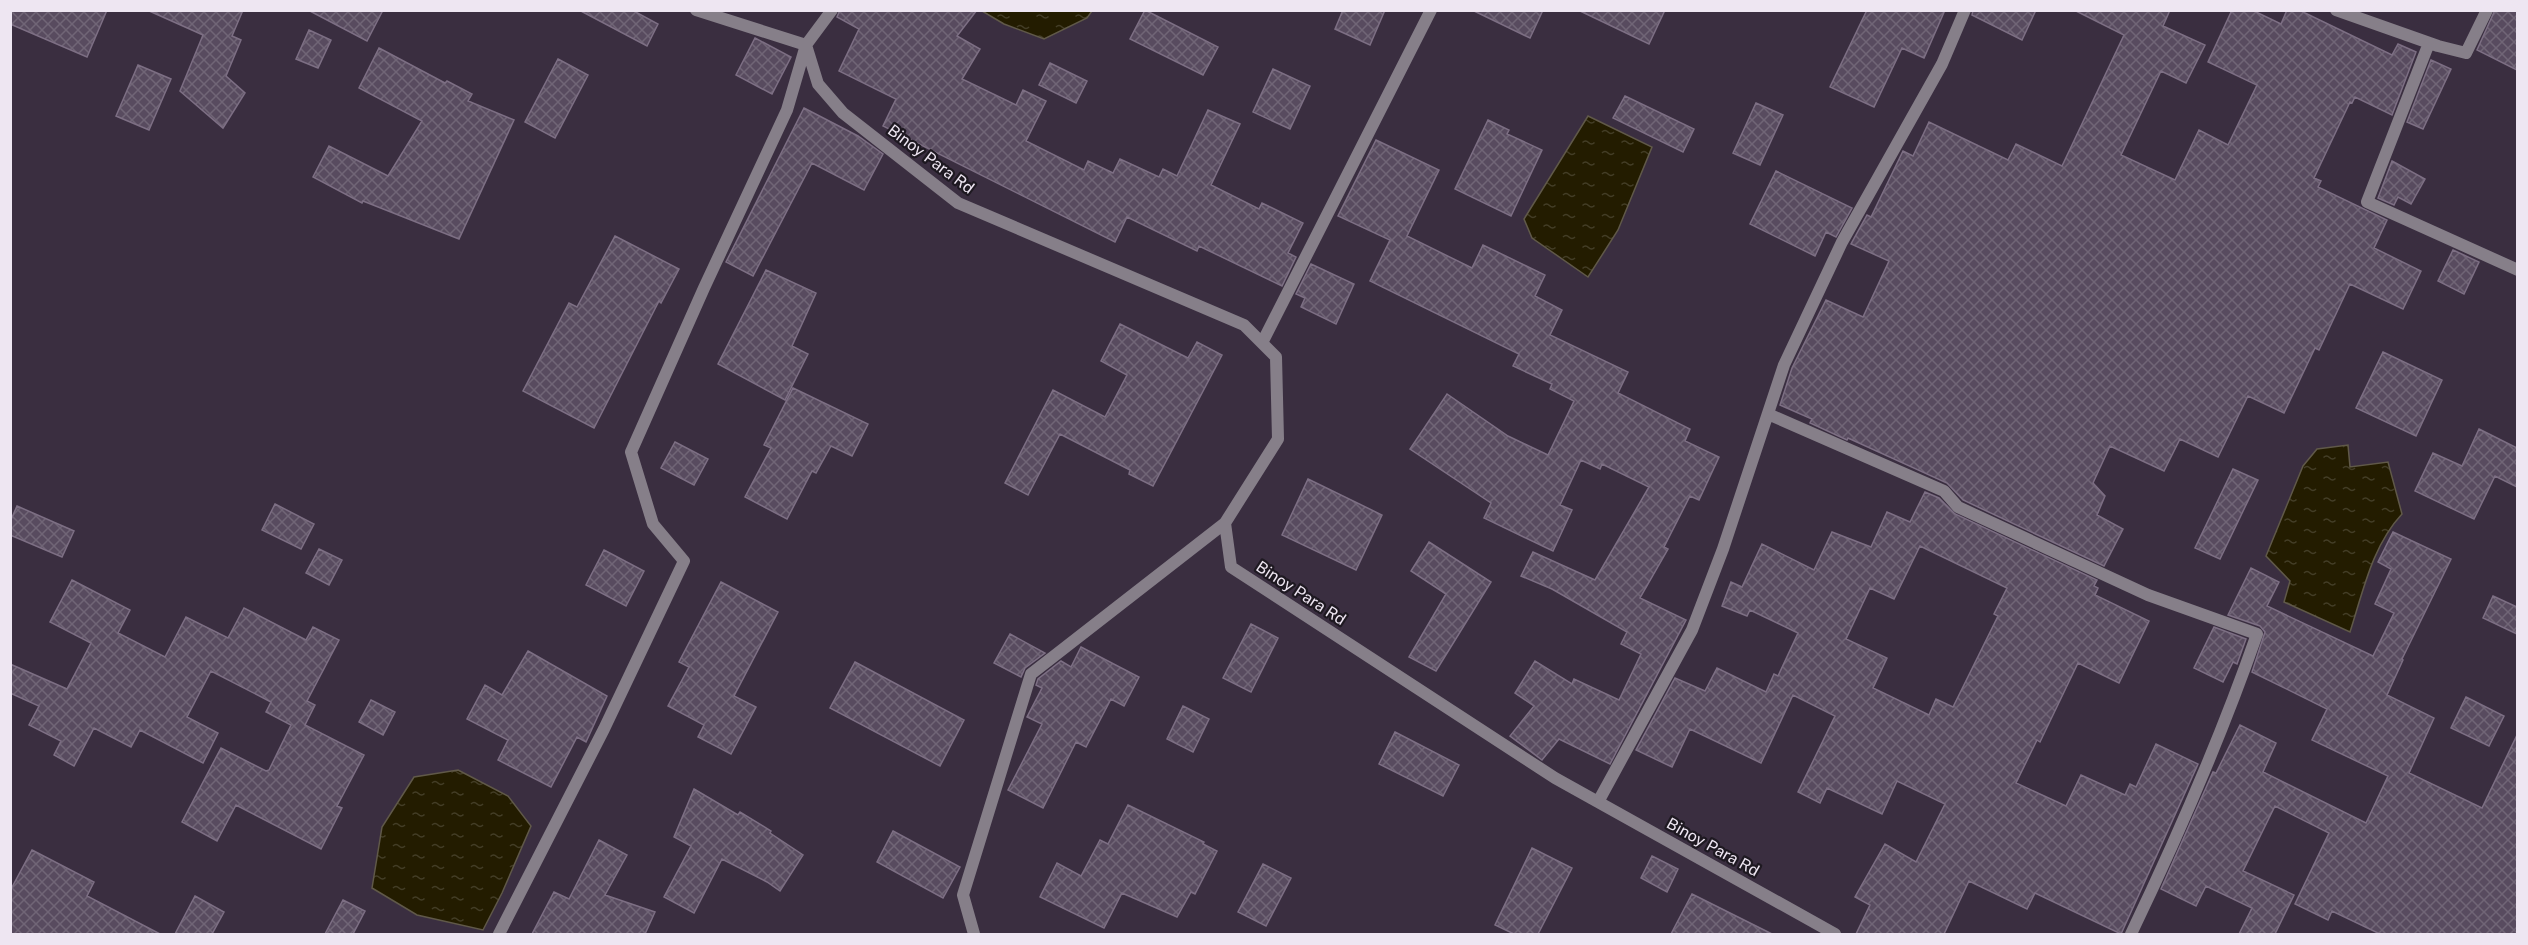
<svg xmlns="http://www.w3.org/2000/svg" width="2528" height="945" viewBox="0 0 2528 945" font-family="'Public Sans',sans-serif">
<style>
.water{fill:url(#water-ripples);stroke:#605949;stroke-width:1.5}
.building{fill:url(#building-cross-hatch);stroke:#7d6f84;stroke-width:1.5;fill-rule:evenodd}
.lines{fill:none;stroke-linecap:round;stroke-linejoin:round}
.minor{stroke:#867f89;stroke-width:12}
.labels{text-anchor:middle;dominant-baseline:central;stroke-width:4.5;stroke-linejoin:round;paint-order:stroke}
.street-label{font-size:16px;fill:#eee6f2;stroke:#1e1921}
</style>
<defs>
<pattern id="water-ripples" width="26" height="14" patternUnits="userSpaceOnUse" patternTransform="scale(1.5)"><rect width="26" height="14" fill="#231c00"/><path d="M2 4q2-2 4 0t4 0M15 11q2-2 4 0t4 0" fill="none" stroke="#433d26"/></pattern>
<pattern id="building-cross-hatch" width="8" height="8" patternUnits="userSpaceOnUse" patternTransform="scale(1.5)"><rect width="8" height="8" fill="#584b5f"/><path d="M0 0l8 8M0 8l8-8" fill="none" stroke="#706576"/></pattern>
</defs>
<rect width="100%" height="100%" fill="#3a2e40"/>
<path class="water" d="M982 11H1092L1087 18 1044 39 1004 24Z
M1588 116 1652 147 1618 230 1588 277 1532 238 1524 219Z
M2348 445 2350 467 2388 462 2402 514C2372 546 2363 592 2350 632L2284 602 2290 581 2266 556 2303 466 2317 449Z
M458 770 508 796 531 826 502 893 483 930 417 915 372 888 382 827 414 777Z"/>
<path class="building" d="M10 10H107L87 57 10 24Z
M147 10H243L232 36 241 40 226 76 245 93 223 128 180 91 203 35Z
M308 10H383L367 41Z
M579 10H632L658 24 647 46Z
M840 10H977L957 36 980 49 962 79 1016 105 1023 90 1046 101 1026 141 1084 170 1088 161 1113 173 1120 159 1159 177 1163 169 1177 176 1208 110 1240 124 1211 185 1259 209 1262 203 1303 223 1288 253 1296 257 1282 286 1199 246 1197 251 1127 217 1115 242 883 126 896 99 839 71 859 29 837 17Z
M1145 10 1218 47 1203 75 1130 39Z
M1343 10H1385L1370 45 1335 29Z
M1472 10H1543L1530 38Z
M1578 10H1665L1649 44Z
M1867 10H1945L1924 58 1902 48 1874 107 1830 87Z
M1973 10H2036L2022 40 1972 15Z
M2074 10H2170L2163 26 2205 45 2186 83 2161 71 2121 155 2175 180 2199 130 2228 145 2257 85 2208 62 2232 10H2252L2281 24 2287 10H2299L2392 55 2398 44 2416 52 2392 115 2355 97 2352 103 2350 102 2314 178 2321 181 2318 187 2387 220 2374 248 2421 271 2403 309 2350 284 2319 350 2315 348 2284 413 2248 396 2218 457 2180 439 2164 471 2110 446 2093 483 2105 496 2097 515 2123 529 2104 566 1963 500 1947 483 1848 438 1847 440 1810 423 1812 419 1780 405 1792 368 1826 300 1863 317 1889 261 1851 244 1867 215 1871 217 1903 151 1913 156 1929 122 2008 160 2016 144 2062 166 2124 35Z
M2495 10H2517V70L2477 50Z
M309 30 331 40 318 68 296 59Z
M755 38 791 57 772 94 736 75Z
M379 48 445 83 447 81 472 94 468 101 514 120 459 239 363 201 362 203 313 177 329 146 388 176 422 121 359 88Z
M558 59 588 75 555 138 525 122Z
M2431 60 2451 69 2423 129 2407 122Z
M1050 63 1087 81 1076 103 1039 85Z
M138 65 171 79 149 130 116 116Z
M1273 69 1310 86 1290 129 1253 112Z
M1625 96 1694 129 1683 152 1613 118Z
M1756 103 1783 115 1760 165 1733 153Z
M804 108 858 136 883 154 864 190 812 163 753 276 726 262Z
M1488 120 1509 130 1507 134 1542 150 1511 216 1455 189Z
M1376 140 1439 170 1407 236 1472 268 1483 245 1545 275 1535 296 1562 310 1550 335 1628 372 1618 393 1690 429 1685 441 1719 457 1699 500 1690 496 1664 547 1668 549 1640 598 1686 620 1610 764 1559 739 1542 760 1510 736 1534 706 1515 693 1535 661 1572 684 1574 679 1619 700 1641 654 1621 644 1627 632 1552 589 1521 576 1533 552 1595 580 1649 487 1602 464 1600 469 1581 460 1560 505 1572 510 1553 551 1484 518 1491 503 1410 449 1447 394 1508 436 1548 455 1574 401 1550 389 1552 384 1513 366 1519 354 1370 281 1390 240 1338 216Z
M2392 161 2425 179 2411 204 2398 197 2394 205 2378 198Z
M1776 171 1852 208 1836 237 1826 232 1815 256 1750 224Z
M615 236 679 269 661 303 659 301 594 428 523 391 569 303 577 307Z
M2453 250 2479 262 2464 294 2438 281Z
M1311 264 1354 284 1336 324 1301 307 1305 298 1296 294Z
M766 270 816 293 792 346 808 354 785 400 718 364Z
M1120 324 1188 358 1197 342 1222 355 1153 486 1129 474 1130 470 1060 434 1028 495 1005 483 1053 390 1105 417 1127 375 1101 361Z
M2383 352 2442 380 2416 436 2356 408Z
M793 388 868 424 852 456 831 446 816 473 812 471 787 519 745 497 771 448 764 445Z
M2479 429 2517 448V487L2495 476 2474 519 2415 491 2433 453 2462 466Z
M675 442 708 459 694 485 661 468Z
M2233 469 2258 480 2220 559 2195 548Z
M1308 479 1382 515 1356 570 1282 535Z
M1925 492 1939 498 1955 514 2097 580 2094 586 2098 588 2095 595 2149 621 2119 683 2078 663 2040 742 2037 740 2016 783 2066 806 2081 775 2125 795 2130 784 2136 787 2156 744 2198 764 2121 934 2035 893 2027 909 1969 881 1944 934H1856L1870 905 1855 897 1885 844 1916 862 1945 804 1897 781 1882 814 1827 788 1820 803 1798 792 1835 716 1793 695 1761 763 1690 729 1672 767 1636 750 1675 678 1705 691 1717 668 1766 692 1774 674 1778 676 1798 633 1750 610 1747 616 1722 606 1731 582 1742 587 1762 544 1814 570 1832 532 1871 547 1887 512 1910 522ZM1920 546 2007 588 1994 614 1998 616 1953 707 1936 699 1929 715 1873 688 1887 658 1846 639 1870 588 1894 599Z
M275 504 314 524 301 549 262 530Z
M17 506 74 531 62 557 10 535V522Z
M2393 532 2451 559 2402 659 2403 660 2387 695 2434 718 2409 773 2482 808 2517 735V934H2380L2332 911 2328 920 2295 904 2329 833 2275 806 2243 871 2294 895 2275 934H2239L2252 908 2206 886 2196 906 2161 889 2213 772 2216 773 2240 725 2276 743 2263 772 2366 823 2388 776 2312 740 2327 709 2252 672 2265 632 2260 626 2228 615 2251 568 2279 582 2267 606 2373 656 2394 613 2375 604 2391 569 2378 562Z
M1429 542 1491 582 1436 671 1409 657 1446 594 1411 571Z
M319 549 342 560 329 585 306 573Z
M604 550 644 571 626 606 586 585Z
M72 580 130 610 118 633 165 657 186 617 228 638 244 608 306 640 313 627 339 640 307 701 315 705 305 725 364 755 337 806 342 808 321 849 236 805 217 841 182 822 221 748 266 771 269 770 291 725 266 712 271 702 211 671 187 717 218 733 203 763 140 730 131 747 94 728 74 766 54 755 61 741 29 725 39 706 10 693V664L67 689 91 643 50 622Z
M721 582 778 612 734 696 756 707 731 754 698 737 704 725 668 706 689 667 679 662Z
M2493 596 2517 607V634L2483 618Z
M1251 624 1278 638 1251 692 1223 678Z
M2214 627 2246 639 2237 664 2233 662 2223 682 2194 668Z
M1010 634 1045 653 1025 668 1021 677 994 663Z
M1081 647 1139 677 1124 706 1111 699 1086 747 1076 742 1043 808 1008 790 1042 724 1027 717 1042 688 1036 685 1038 679 1061 661 1071 667Z
M528 651 607 696 586 742 577 737 551 787 498 760 508 740 467 719 485 685 502 695Z
M855 662 964 720 940 766 830 708Z
M2466 697 2504 716 2489 746 2451 728Z
M371 700 395 712 383 735 359 722Z
M1183 706 1209 719 1193 752 1167 739Z
M1395 732 1459 765 1443 796 1379 764Z
M694 789 738 815 740 812 771 831 770 833 803 855 780 891 767 882 722 859 694 913 664 897 691 846 674 837Z
M1128 805 1204 842 1203 844 1217 851 1195 894 1191 892 1177 917 1122 893 1104 928 1040 897 1057 863 1081 876 1100 840 1108 844Z
M893 831 960 867 943 898 877 862Z
M599 840 627 855 605 895 655 912 645 934H532L554 892 569 899Z
M1532 848 1572 868 1538 934H1514L1495 925Z
M32 850 94 882 87 896 160 934H10V891Z
M1652 856 1678 869 1667 892 1641 878Z
M1263 864 1291 878 1266 926 1238 912Z
M1692 894 1772 934H1671Z
M195 896 224 912 212 934H175Z
M343 900 365 911 353 934H325Z"/>
<g class="lines">
<path class="minor" d="M832 10 806 45 818 84 843 113 958 203 1244 325 1276 357 1278 439 1225 523 1231 567 1555 778 1835 934
M2336 10 2438 46 2466 53 2487 10
M2429 43 2367 202 2518 270
M1262 343 1431 10
M1768 414 1944 491 1958 507 2148 595 2257 634C2221 737 2178 836 2131 934
M1598 802 1692 630 1723 549 1784 365 1842 242 1942 64 1965 10
M499 934 604 729 684 561 653 524 631 452 704 288 787 110 806 45 696 10
M974 934 963 895 1031 674 1225 523"/>
</g>
<g class="labels">
<g class="street-label">
<text transform="translate(931 159) rotate(37)">Binoy Para Rd</text>
<text transform="translate(1301 593) rotate(33)">Binoy Para Rd</text>
<text transform="translate(1713 847) rotate(29)">Binoy Para Rd</text>
</g>
</g>
<rect width="2528" height="945" fill="none" stroke="#eee6f2" stroke-width="24"/>
</svg>
